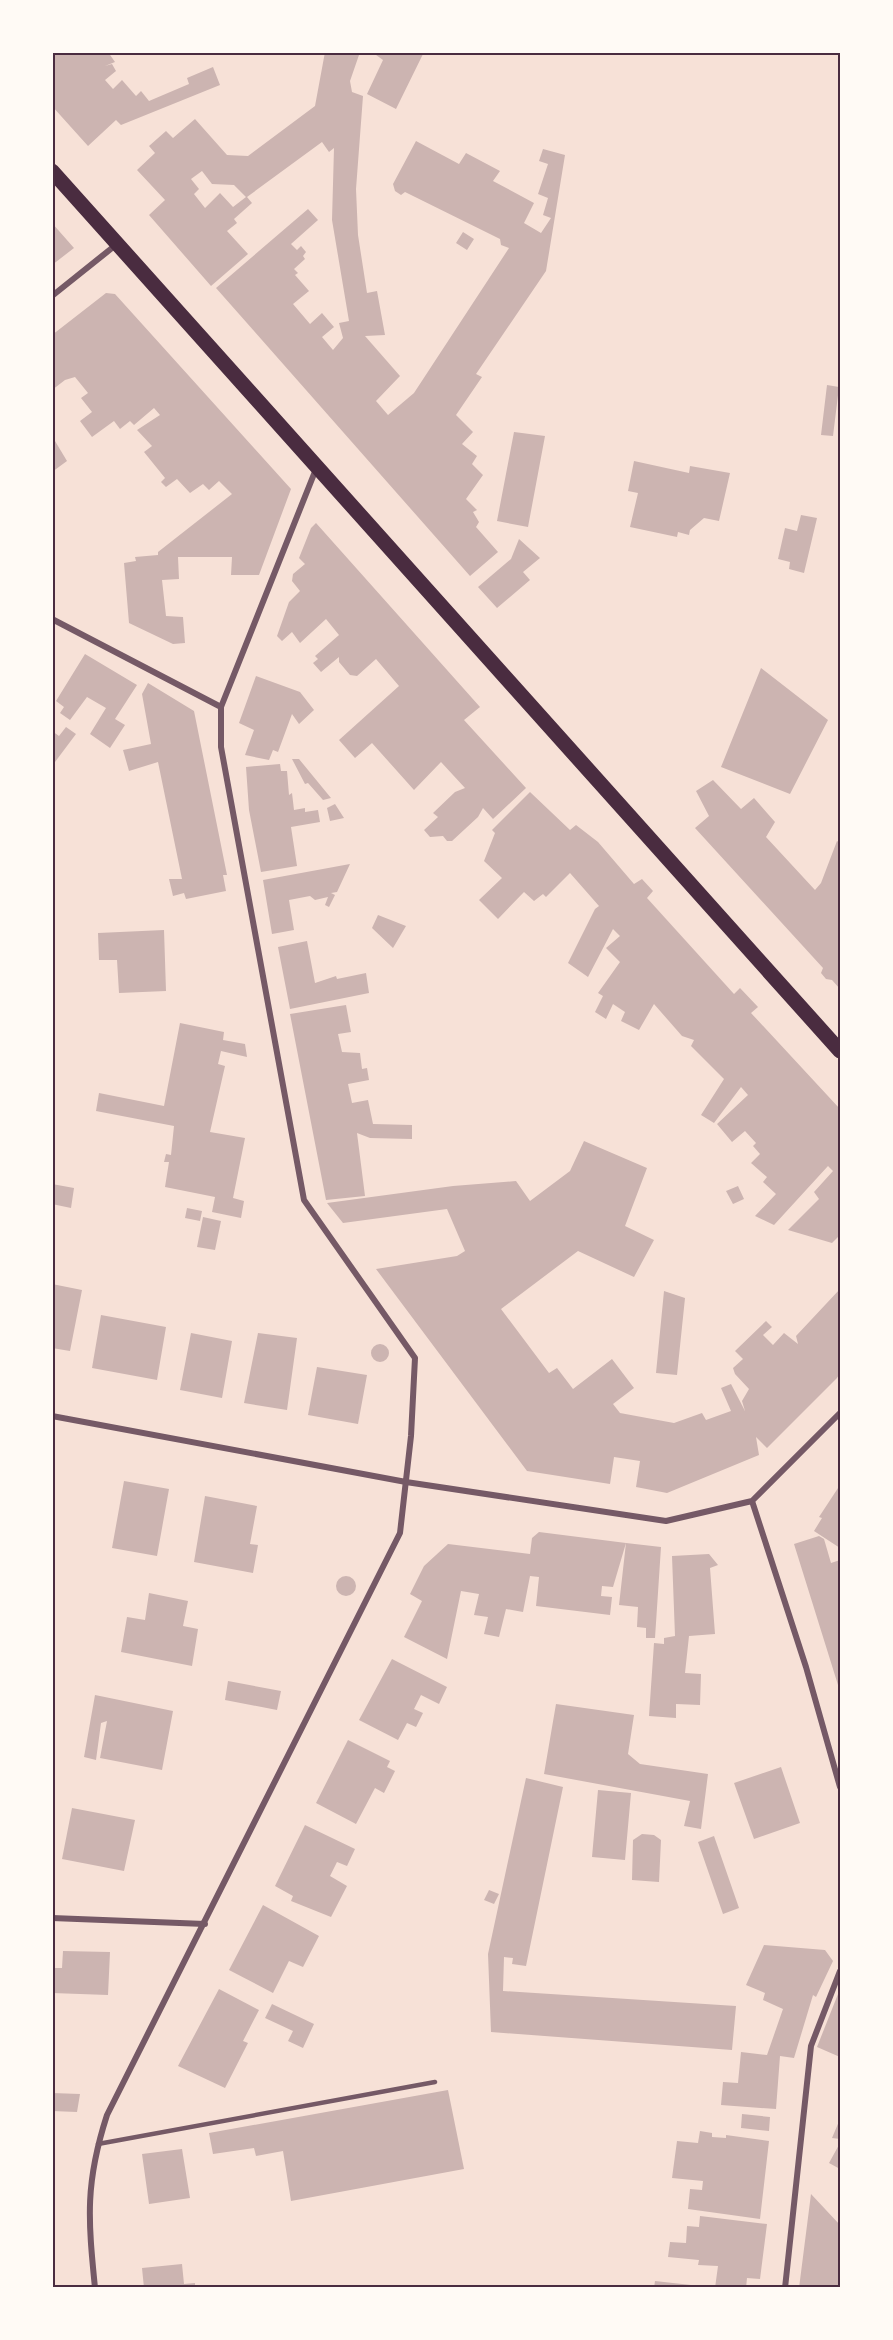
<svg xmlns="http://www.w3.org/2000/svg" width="893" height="2340" viewBox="0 0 893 2340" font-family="'IBM Plex Sans',sans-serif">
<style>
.building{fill:#ccb4b1;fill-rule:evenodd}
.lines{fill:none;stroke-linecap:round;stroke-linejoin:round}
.service{stroke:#755966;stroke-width:4.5}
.minor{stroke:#755966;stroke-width:6}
.primary{stroke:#4a2c40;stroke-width:15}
.neatline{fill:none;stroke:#4a2c40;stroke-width:2}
</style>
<rect width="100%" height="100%" fill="#f7e1d7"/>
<path class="building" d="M52 52H108L115 62 105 66 112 64 116 71 105 80 113 89 122 80 136 96 141 91 149 101 189 84 187 78 213 67 220 85 121 125 116 120 88 146 52 106Z
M325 52 359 55 350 81 352 92 363 96 356 189 358 235 367 293 377 291 385 335 365 336 400 376 376 401 388 415 414 393 509 248 501 245 500 239 405 192 401 195 395 191 393 184 416 141 459 164 466 153 500 171 493 181 534 203 524 223 541 233 551 218 543 215 548 198 538 194 548 164 539 161 543 149 565 155 546 271 476 374 482 377 456 415 473 432 462 444 477 456 472 464 483 475 466 499 477 510 473 512 479 522 476 527 498 552 470 576 216 288 308 209 318 220 291 244 297 250 301 246 306 252 303 256 305 259 294 269 298 273 295 275 309 291 293 304 310 324 322 313 334 327 322 337 333 350 343 338 339 323 349 321 332 220 334 148 329 152 322 142 247 197 252 203 234 219 237 223 227 231 248 254 211 286 149 215 165 200 137 170 155 153 149 146 166 131 173 138 195 119 227 155 248 156 315 106ZM202 171 212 184 234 185 246 197 233 207 220 193 205 208 194 194 199 189 191 179Z
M372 52H424L396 109 367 94 383 60Z
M52 223 74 248 52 265Z
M463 232 474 239 467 250 456 243Z
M106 293 115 294 291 489 259 575H231L232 557H178L179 579 162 580 166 616 183 617 185 643 173 644 129 623 124 563 136 561 135 557 158 555V552L232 494 219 481 209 490 203 484 190 493 177 479 166 487 161 482 165 478 144 452 152 446 137 430 160 415 154 408 134 425 130 421 120 429 114 421 92 437 80 421 92 412 81 398 88 393 75 377 65 380 52 390V335Z
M827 385 839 387 833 436 821 435Z
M514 432 545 436 528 527 497 521Z
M52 436 67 461 52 472Z
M634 461 689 473 690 466 730 473 719 521 704 518 690 530 689 535 678 532 677 537 630 527 638 493 628 491Z
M801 515 817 518 804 573 789 569 790 562 778 559 785 528 797 531Z
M316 523 480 707 464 720 526 788 493 819 483 808 478 817 452 841H447L443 836 430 837 424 830 438 817 433 813 455 792 465 788 441 762 414 790 372 743 355 758 339 740 399 686 376 659 357 676 350 675 339 662V657L321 672 313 663 318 659 315 656 339 635 326 619 300 643 292 632 282 641 277 636 289 602 300 591 292 581 293 574 305 564 299 558 311 528Z
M519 539 540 558 523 572 530 580 497 608 478 587 511 559Z
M85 654 137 685 115 719 125 725 110 748 90 734 106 708 87 697 70 720 60 713 64 707 56 701Z
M761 668 828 720 790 794 721 767Z
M256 676 300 692 314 710 299 724 292 714 278 752 273 750 269 760 245 755 254 730 239 723Z
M148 683 194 711 227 875H223L226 891 186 899 184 893 173 896 169 879H182L158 762 129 771 123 750 151 744 142 694Z
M66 727 76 734 52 766V731L59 736Z
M292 759H299L331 798 323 800 308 783 305 784Z
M280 764 281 771H287L289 795 292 793 294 810 305 808V812L318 810 320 822 291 827 297 866 261 872 249 810 246 767Z
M713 780 741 809 754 798 775 822 766 837 815 890 821 883 837 841 840 843V989L832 980 826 979 821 973 823 968 695 828 709 816 696 791Z
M530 792 570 830 576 825 598 842 634 884 642 879 653 891 647 898 734 994 740 988 758 1007 751 1013 840 1109V1235L832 1243 788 1230 819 1199 814 1192 833 1171 828 1166 774 1225 755 1216 776 1194 763 1182 767 1177 751 1163 760 1154 753 1146 756 1143 745 1131 732 1142 717 1124 748 1095 741 1087 714 1123 701 1115 724 1079 691 1046 694 1040 682 1036 654 1004 639 1030 621 1021 625 1012 613 1004 606 1019 595 1012 603 996 598 993 620 962 606 948 620 936 613 929 588 977 568 963 595 909 599 906 570 873 546 897 543 894 534 901 524 892 498 919 479 900 502 878 484 861 495 833 492 830Z
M335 804 344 818 330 821 327 808Z
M350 864 337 892 331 893 335 895 329 907 325 905 328 897 315 900 310 896 289 900 294 930 272 934 263 880Z
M378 915 406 926 393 948 372 928Z
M164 930 166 991 119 993 117 960H99L98 933Z
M307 941 315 983 336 976 337 979 366 973 369 993 290 1009 278 947Z
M346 1005 351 1032 338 1034 342 1052 360 1053 362 1069 367 1068 369 1080 348 1084 352 1103 368 1100 373 1124 412 1125V1139L370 1138 357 1133 365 1196 326 1200 290 1014Z
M180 1023 224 1032 223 1040 245 1044 247 1057 221 1051 218 1064 225 1066 210 1132 245 1138 233 1198 244 1201 241 1218 212 1212 215 1197 165 1187 169 1162H164L166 1154 171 1155 174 1126 96 1111 99 1093 164 1106Z
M584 1141 647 1168 625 1226 654 1240 634 1277 578 1251 501 1309 549 1373 557 1368 573 1389 612 1359 634 1388 613 1404 620 1413 674 1423 702 1413 706 1420 731 1411 721 1388 731 1384 745 1411 742 1401 749 1389 735 1374 733 1368 743 1359 735 1351 766 1321 772 1327 763 1335 773 1345 784 1333 798 1344 796 1336 840 1289V1373L837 1378 767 1448 756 1437 759 1455 667 1493 636 1487 640 1461 614 1457 610 1484 527 1471 376 1269 457 1256 465 1251 447 1209 343 1223 327 1203 453 1186 516 1181 530 1201 570 1171Z
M52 1184 74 1188 71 1208 52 1204Z
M738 1186 744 1199 733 1204 726 1191Z
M187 1208 202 1211 200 1221 185 1218Z
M203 1217 221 1221 215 1250 197 1247Z
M52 1284 82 1290 70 1351 52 1348Z
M664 1291 685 1298 677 1375 656 1373Z
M101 1315 166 1327 157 1380 92 1368Z
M191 1333 232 1341 222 1398 180 1390Z
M258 1333 297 1338 287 1410 244 1403Z
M371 1353a9 9 0 1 1 18 0a9 9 0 1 1-18 0Z
M317 1367 367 1375 358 1424 308 1415Z
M124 1481 169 1489 157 1556 112 1548Z
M840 1485V1548L814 1531 822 1518 819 1517Z
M205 1496 257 1506 250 1544 258 1545 253 1573 194 1562Z
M539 1532 626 1543 613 1587 602 1586 601 1596 612 1597 610 1615 536 1606 539 1577 530 1576 523 1612 506 1609 499 1637 484 1634 488 1617 474 1615 479 1594 461 1591 447 1659 404 1637 422 1601 410 1594 424 1566 448 1544 530 1554 532 1538Z
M819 1536 824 1539 831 1563 840 1560 838 1685 794 1544Z
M626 1543 661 1547 655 1638H646V1628L637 1627 638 1607 619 1605Z
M709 1554 718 1565 710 1568 715 1634 689 1636 685 1673 701 1674 700 1705 676 1704V1718L649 1716 654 1643 664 1644V1638L675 1636 672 1556Z
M336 1586a10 10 0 1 1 20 0a10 10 0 1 1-20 0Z
M149 1593 188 1601 183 1626 198 1629 192 1666 121 1652 127 1617 145 1620Z
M392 1659 447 1687 439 1704 421 1695 414 1709 423 1713 416 1727 407 1723 398 1740 359 1720Z
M228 1681 281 1691 277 1710 225 1700Z
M95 1695 173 1711 162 1770 100 1758 107 1721 101 1723 96 1760 84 1757Z
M556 1704 634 1715 628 1754 640 1764 708 1774 701 1829 684 1826 690 1801 544 1774Z
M348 1740 390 1761 387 1767 395 1771 384 1793 375 1788 356 1824 316 1803Z
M781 1767 800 1823 754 1839 734 1783Z
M526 1778 563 1787 526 1966 512 1964 513 1958 504 1957 503 1991 736 2006 732 2050 491 2032 488 1954Z
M598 1790 631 1793 625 1860 592 1857Z
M72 1808 135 1820 124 1871 62 1859Z
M305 1825 355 1849 347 1866 337 1862 330 1876 347 1886 331 1917 291 1901 293 1896 275 1886Z
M642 1834 654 1835 661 1840 659 1882 632 1880 633 1840Z
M714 1836 739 1908 723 1914 698 1842Z
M489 1890 499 1894 494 1904 484 1900Z
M263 1905 319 1936 303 1967 289 1961 273 1993 229 1970Z
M764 1945 825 1950 833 1961 816 1997 813 1995 794 2058 780 2056 776 2109 721 2105 723 2082 738 2083 741 2052 767 2055 783 2009 763 2000 765 1993 746 1985Z
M63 1951 110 1952 108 1995 52 1993V1968H62Z
M219 1989 259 2010 243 2041 248 2043 225 2088 178 2066Z
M840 1989V2057L817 2047Z
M272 2004 314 2024 303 2048 288 2041 293 2031 265 2018Z
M448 2090 464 2169 291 2201 283 2151 256 2156 254 2148 213 2154 209 2133Z
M52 2093 80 2094 77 2112 52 2111Z
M742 2114 770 2117 769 2131 741 2128Z
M840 2119V2139L832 2138Z
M700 2131 712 2133V2137L726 2138V2135L769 2141 760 2219 688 2209 690 2189 702 2190 703 2181 672 2178 677 2141 698 2143Z
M840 2143V2169L829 2163Z
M182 2149 190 2198 149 2204 142 2154Z
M811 2194 840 2225V2288H799Z
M700 2216 767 2224 760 2279 747 2278 746 2288H715L718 2266 698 2265 699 2260 668 2257 670 2242 686 2243 687 2226 699 2227Z
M182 2264 184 2284 195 2283V2288H144L142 2268Z
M655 2281 700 2286V2288H654Z"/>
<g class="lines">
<path class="service" d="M98 2144 435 2082"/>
<path class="minor" d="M52 296 117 244
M52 619 221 707
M52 1416 406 1482 666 1521 752 1501
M752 1501 806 1667 840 1787
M752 1501 840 1413
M52 1918 205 1924
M95 2288C88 2218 85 2183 107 2115L400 1533 411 1436 415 1358 304 1200 221 747V707L316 469
M785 2288 811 2046 840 1971"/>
<path class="primary" d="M52 171 840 1051"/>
</g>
<rect width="893" height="2340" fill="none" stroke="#fffaf5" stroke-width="108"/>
<rect x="54" y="54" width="785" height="2232" class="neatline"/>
</svg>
